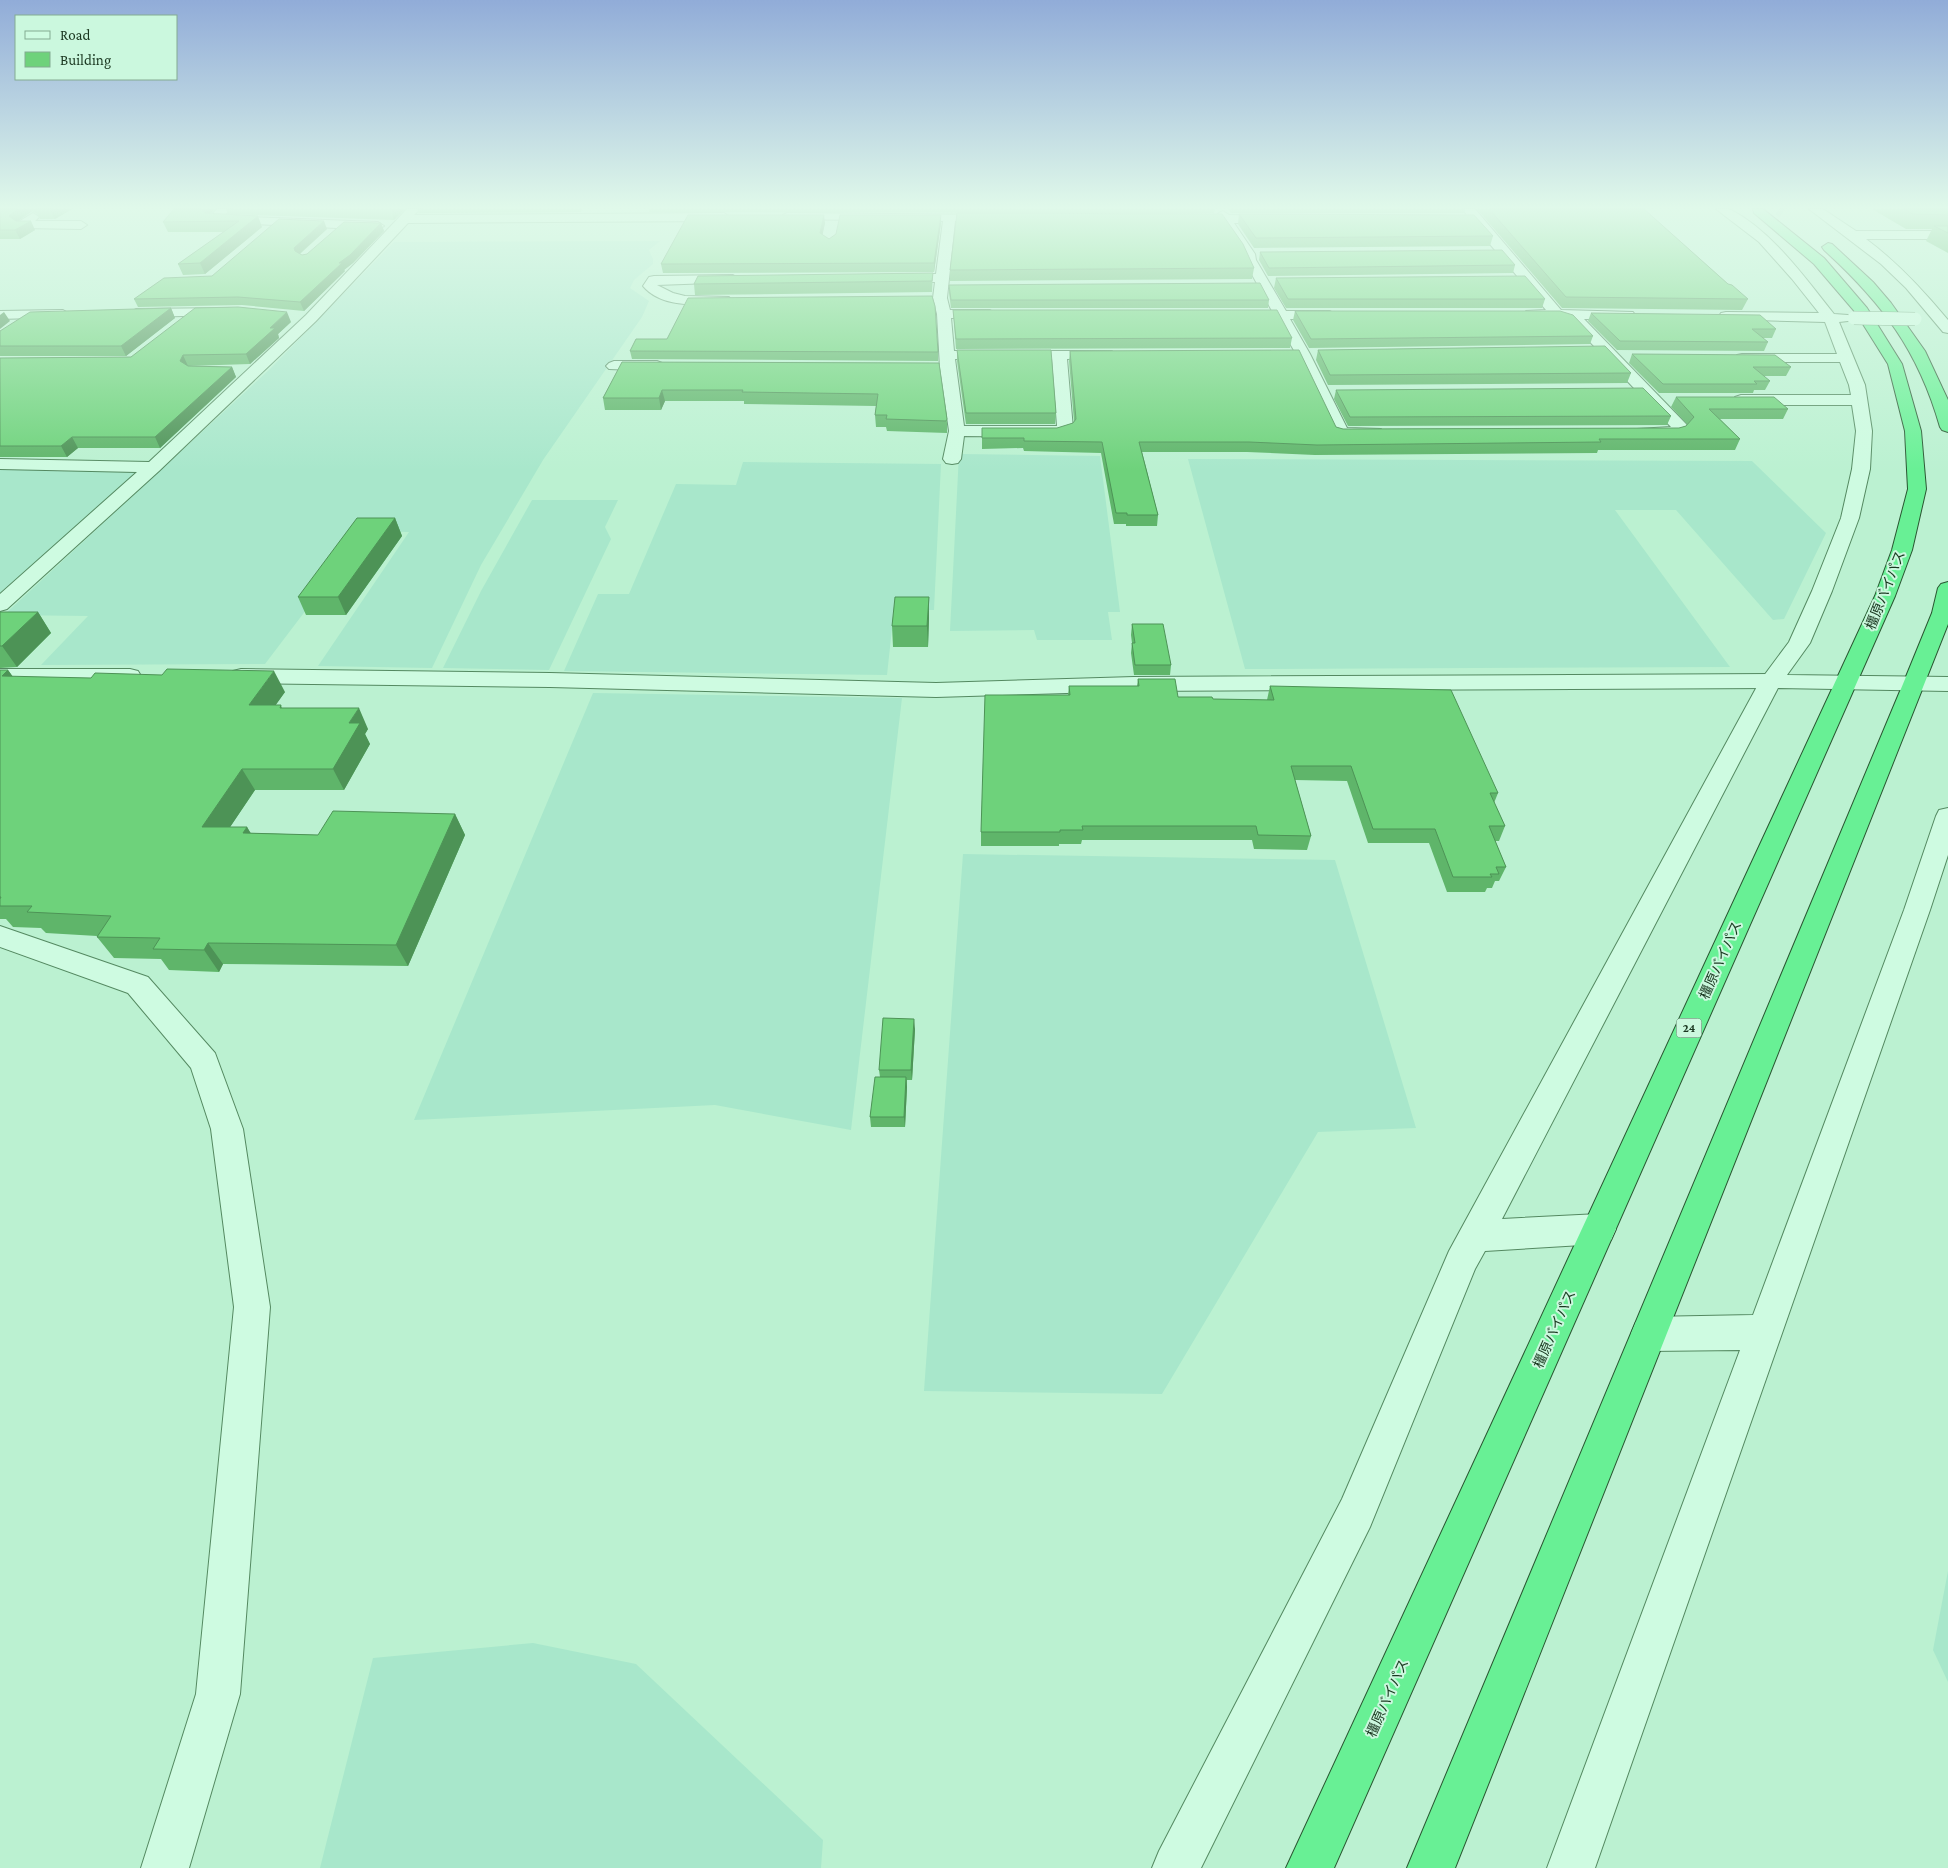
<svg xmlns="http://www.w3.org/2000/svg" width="1948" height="1868" viewBox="0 0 1948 1868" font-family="'Crimson Pro','Noto Sans JP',serif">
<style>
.farmland{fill:#a8e7cb}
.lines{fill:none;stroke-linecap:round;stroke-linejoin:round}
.trunk-tunnel{stroke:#9bccae;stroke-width:13;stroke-dasharray:13 6;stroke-linecap:butt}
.minor-casing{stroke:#548961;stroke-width:2}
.tertiary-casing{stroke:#548961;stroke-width:2}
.trunk-casing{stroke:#295631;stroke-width:2}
.minor{fill:#cefbe1;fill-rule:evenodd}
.tertiary{fill:#cefbe1;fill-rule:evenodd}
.trunk{fill:#68f095;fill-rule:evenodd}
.minor-bridge-casing{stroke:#548961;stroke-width:14;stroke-linecap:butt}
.minor-bridge{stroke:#cefbe1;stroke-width:13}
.wall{fill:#5fb56a}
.shaded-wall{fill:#4d9356}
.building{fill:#6ed27b;stroke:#4d9356}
.labels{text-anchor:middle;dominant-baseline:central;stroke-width:4;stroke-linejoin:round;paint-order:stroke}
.shield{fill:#cbf8de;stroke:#4f7159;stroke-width:1}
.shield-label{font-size:12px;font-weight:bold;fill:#1a3720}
.street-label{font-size:14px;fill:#1a3720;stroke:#cbf8de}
</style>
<rect width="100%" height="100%" fill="#bbf1d1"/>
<path class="farmland" d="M660 241 649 250 653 259V264L634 280 630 288 649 301 642 317 543 460 481 565 432 668 318 666 409 532 366 531 265 664 41 665 88 616 4 615 270 369 394 242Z
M959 454 1100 456 1120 612H1108L1112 640H1037L1034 630 950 631Z
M1188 459 1752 461 1826 533 1784 619 1773 620 1676 510H1615L1730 667 1245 669Z
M743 462 941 464 934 610H894L887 675 564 671 598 594H629L676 484 736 485Z
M0 468 136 472 0 593Z
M532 500H618L605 527 611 539 549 670 443 668 481 591Z
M593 693 902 698 851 1130 715 1105 414 1120Z
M963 854 1335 860 1416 1128 1318 1132 1162 1394 924 1391Z
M1948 1571V1682L1933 1650Z
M533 1643 636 1664 823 1840 821 1868H320L373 1658Z"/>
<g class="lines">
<path class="trunk-tunnel" d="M1779 209 1783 212"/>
<g class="minor-casing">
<path id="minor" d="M217 209H230L224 216 378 222 384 226 378 230 210 222 208 219Z
M407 209H420L414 215 724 213 730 217 724 221 408 223 316 321 159 471 7 609 0 611V594L137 472 0 469V459L149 462 306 315Z
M1463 209H1475L1561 310 1633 312 1635 315 1628 319H1584L1686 424 1688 427C1684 432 1680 435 1674 437L1637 435 1635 432 1637 429 1671 427 1571 322 1558 318 1526 317 1524 314 1526 311 1546 310 1471 222Z
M1716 209C1721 209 1727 208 1731 210 1772 231 1806 279 1834 314L1848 315 1850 318 1848 321 1839 322 1865 385 1872 431 1870 469 1859 518 1832 591 1810 643 1787 675 1948 677V691L1778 688 1502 1219 1599 1214 1611 1218 1616 1229 1611 1240 1599 1244 1485 1251 1475 1269 1370 1527 1201 1868H1152L1159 1851 1342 1499 1449 1251 1760 681 1789 642 1812 591 1841 518 1852 469 1856 431 1852 405H1741L1735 403 1733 400 1735 397 1741 395H1851L1849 385 1840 362H1742L1737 361 1735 358 1737 355 1742 354H1837L1825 322 1721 319 1719 316 1721 313 1726 312 1819 313 1792 279 1759 242Z
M1809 209H1823L1856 231H1948V239H1866C1897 262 1923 290 1948 320V333L1943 332 1906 288 1881 264Z
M1223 211 1229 215 1280 216 1282 219 1280 222 1276 223H1234L1255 254 1256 260 1286 311H1330L1337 315 1330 319H1290L1310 354 1347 428 1381 429 1383 433 1381 437H1335L1296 354 1276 319 1236 318 1234 315 1236 312 1241 311H1272L1244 260 1243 254 1222 223H1189L1183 219 1189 215H1217L1219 213Z
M33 213 39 217 35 221H81L87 225 81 229 21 228 15 224Z
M787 213 998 215 1000 218 994 222 955 221 947 298 950 310H990L997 314 990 318H951L954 351H1112L1114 354 1112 357 1107 358 1067 359 1073 429 1071 432 1056 437 964 436 961 459 958 463 952 464 946 463 943 459 949 431 940 368 937 314 933 298 935 282H896L889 278 896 274H936L943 221 783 219 781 217 783 215ZM955 359H1052L1057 426H964Z
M733 275 740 279 738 282 657 285 673 293 685 296 729 297 731 300 729 303 724 304C699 305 661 308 643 286L649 277 654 276Z
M228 308 233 309 235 312 233 315 136 317 129 313 136 309Z
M63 310 70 314 68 317 0 319V311Z
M614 361H657L662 363 665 366 662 369 657 371 609 369 606 366 609 363Z
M1948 808V855L1930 910 1595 1868H1547L1740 1350 1649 1351 1636 1346 1631 1334 1636 1322 1649 1317 1753 1315 1904 910 1936 816 1939 810Z
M0 926 148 977 215 1053 243 1129 270 1307 240 1694 189 1868H141L196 1694 234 1307 211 1129 191 1068 128 993 0 947Z"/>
</g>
<g class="tertiary-casing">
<path id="tertiary" d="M0 669H130L138 671 141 676 138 681 130 683H0Z
M241 669 550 673 936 683 1134 677 1771 674 1779 676 1782 681 1779 686 1771 688 1134 691 936 697 550 687 241 683 233 681 230 676 233 671Z"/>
</g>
<g class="trunk-casing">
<path id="trunk" d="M1753 209H1763L1824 258 1867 308 1902 364 1921 431 1926 489 1912 550 1895 596 1334 1868H1286L1875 596 1892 550 1908 489 1905 431 1888 364 1856 313 1814 264 1754 213Z
M1828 243 1832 244 1873 282 1891 303 1925 351 1948 400V432L1942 430 1940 427C1918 350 1882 303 1824 250L1822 247Z
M1948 582V624L1455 1868H1407L1903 684 1932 613 1938 588 1941 584Z"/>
</g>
<use href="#minor" class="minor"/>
<use href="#tertiary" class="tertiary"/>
<use href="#trunk" class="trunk"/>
<g class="minor-bridge-casing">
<path id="minor-bridge" d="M1854 318 1915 319"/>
</g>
<use href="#minor-bridge" class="minor-bridge"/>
</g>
<path class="wall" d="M0 209H72L55 219H40L37 214 32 211 18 221 35 230 20 239H0Z
M226 209H405L394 220 228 214Z
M417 209H582L581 212 419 213Z
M649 209H1215L1214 213 649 212Z
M1228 209H1465L1464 213H1231Z
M1477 209H1645H1644L1728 284 1748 299 1742 310 1562 308Z
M1872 209H1948V253L1926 241 1932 229H1906Z
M211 214 262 227 205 274 183 275 178 264 224 232H168L163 222Z
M1239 214 1493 236 1490 246 1254 248 1238 224Z
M941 215V223L934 272 663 273 661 264 825 223 822 235 829 239Z
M381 223 384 231 353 263 344 270 345 271 304 311 242 305 138 307 134 299 212 276 327 229 300 254 302 255 307 254Z
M1260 252 1515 265 1513 273 1268 276 1259 260Z
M1254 268 1252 279 950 281V270Z
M933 273 932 292 695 295 694 284Z
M1276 278 1545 299 1542 308H1286L1274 288Z
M949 285 1269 300 1268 308H951L949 293Z
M171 308 175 318 126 356H0V331Z
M953 310 1292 338 1290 348 956 349Z
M1295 311 1593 336 1590 344 1309 348 1293 320Z
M1591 313 1776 329 1772 338H1762L1768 342 1764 351 1617 350 1588 321Z
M291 322 278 334 279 338 250 364 188 366 232 367 236 377 160 448H78L67 457H0V358L131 357Z
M667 339 938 352V361L632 359 630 351Z
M957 350 1056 413 1055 424H966L957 361Z
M1318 350 1631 373 1627 383 1328 385 1316 360Z
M1070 351 1343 429 1679 428 1686 426 1687 424 1671 407 1676 397 1788 409 1783 419H1720L1740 439 1735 450H1598L1597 453 1315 455 1247 452H1142L1158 515 1157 526H1126V524H1114L1101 453 1024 451 1023 448 982 449V428H1057L1073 423 1074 421 1069 361Z
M1632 354 1791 367 1786 376H1763L1770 381 1765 390H1754L1753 393H1659L1629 363Z
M622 362 939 363 947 419V433L887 431 886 427H876L875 415 876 406 744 404V401H665L661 410H605L603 398Z
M1336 390 1671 416 1667 425 1348 426 1334 399Z
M395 518 402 536 346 615H306L298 597Z
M929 597V617L928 647H893L892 626Z
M0 612H38L51 633 17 667 0 668Z
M1132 624 1171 665 1170 675H1134L1131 653 1132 643 1131 635Z
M0 670H8L13 677 285 692 275 705H281L282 708 368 729 365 734 370 744 344 790H255L230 827H247L250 833 318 835 455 814 465 835 408 966 223 964 219 972 169 970 161 959 114 958 97 937V936L46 933 41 928 13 927 6 919H0Z
M1138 679 1178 697 1213 699 1267 700 1270 686 1498 793 1494 803 1505 826 1499 841H1495L1506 867 1499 881H1495L1492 888H1487L1485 892H1447L1429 843H1368L1347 781 1295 780 1311 836 1307 850 1254 849 1252 840H1082L1081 844H1059V846H981V832L1068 695 1069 686H1137Z
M915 1029 912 1080H907V1087L905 1127H871L870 1117 880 1077 879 1070Z"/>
<path class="shaded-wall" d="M18 209H31L32 211 13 225 9 216Z
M53 209H72L55 219 50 211Z
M202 209H215L206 219Z
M391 209H405L394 220Z
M824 215 825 223 821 242 820 233Z
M941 215V223L934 272V263Z
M258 216 262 227 205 274 200 263Z
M31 221 35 230 20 239 15 230Z
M324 221 327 229 297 256 298 259 294 248Z
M381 223 384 231 353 263 344 270 345 271 304 311 300 302 339 263Z
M171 308 175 318 126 356 121 346Z
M4 312 10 321 0 329V315Z
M287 312 291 322 278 334 279 338 250 364 246 354 270 328Z
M183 355 188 366 180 361Z
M232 367 236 377 160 448 155 437Z
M662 390 665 401 661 410 659 398Z
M72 437 78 448 67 457 61 446Z
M395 518 402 536 346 615 338 597Z
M929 597V617L928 647 927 626Z
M38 612 51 633 17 667 2 646Z
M8 670 23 691 2 676Z
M274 671 285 692 261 726 249 705Z
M359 708 368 729 365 734 370 744 344 790 333 769 349 723Z
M242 769 255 790 216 848 202 827Z
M455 814 465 835 408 966 396 945Z
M247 827 260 848 243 833Z
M208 943 223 964 219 972 204 950Z
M914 1019 915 1029 912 1080 911 1070Z
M906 1077 907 1087 905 1127 904 1117Z"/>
<path class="building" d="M0 209H18L9 216 16 221H31L15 230H0Z
M35 209H53L50 211H35Z
M174 209H202L205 213 258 216 200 263 178 264 239 221 163 222Z
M1489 209H1644L1728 284 1732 285 1748 299 1566 297Z
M1904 209H1948V215L1913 214Z
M957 213 1222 214 1243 244 1254 268 950 270Z
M1239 214 1474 215 1493 236 1256 238Z
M688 215H824L820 233 829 239 836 234 840 215H941L934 263 661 264Z
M279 219 324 221 294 248 295 251 302 255 307 254 344 222 381 223 350 255 339 263H342L300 302 238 297 134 299 164 278 212 276Z
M1934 226H1948V233Z
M1502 250 1515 265 1269 268 1260 252Z
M933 273 932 281 694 284 698 276Z
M1525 276 1545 299H1288L1276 278Z
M1260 283 1269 300H951L949 285Z
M932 296 935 306 938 352 630 351 636 339H667L688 298Z
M238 307 287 312 270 328H275L246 354 183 355 180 361 188 366 232 367 155 437H72L61 446H0V358L131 357 195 308Z
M171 308 121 346H0V331L30 312Z
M953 310H1277L1292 338 956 339Z
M1295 311H1560L1573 315 1593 336 1311 339Z
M1591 313 1760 315 1776 329H1752L1768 342 1620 341Z
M1605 346 1631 373 1330 375 1318 350Z
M957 350H1051L1056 413H966Z
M1299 350 1336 427 1343 429 1679 428 1686 426 1694 417 1676 397H1774L1788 409H1709L1740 439H1599L1601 442 1317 445 1249 442H1139L1158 515H1127V513H1116L1102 442 1024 441V438H982V428H1057L1073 423 1076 419 1070 351Z
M1632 354 1775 355 1791 367H1753L1770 381H1754L1757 384H1663Z
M622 362 939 363 947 419 946 421 886 419 887 415H875L878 394 742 392 743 390H662L659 398H603Z
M1643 388 1671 416 1350 417 1336 390Z
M357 518H395L338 597H298Z
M895 597H929L927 626H892Z
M0 612H38L2 646H0Z
M1132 624H1163L1171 665H1135L1132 643H1135Z
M167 669 274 671 249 705H281L280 708H359L349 723H360L333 769H242L202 827H247L243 833 318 835 333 811 455 814 396 945 208 943 204 950 153 949 160 938 97 937 111 916 27 912 32 906H0V899L1 897H0V670H8L2 676 91 678 95 673 162 675Z
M1138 679H1175L1178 697H1212L1213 699 1274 700 1270 686 1451 690 1498 793H1490L1505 826H1489L1506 867H1496L1499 874H1490L1492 877H1453L1435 829H1373L1351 766H1291L1311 836 1258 835 1256 826H1082L1083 830H1060V832H981L985 695H1070L1069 686H1139Z
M883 1018 914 1019 911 1070H879Z
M875 1077H906L904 1117H870Z"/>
<linearGradient id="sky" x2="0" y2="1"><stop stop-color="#91acd8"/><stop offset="0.44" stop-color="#e0f9ea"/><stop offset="1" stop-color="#e0f9ea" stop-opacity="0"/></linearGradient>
<rect width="1948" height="471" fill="url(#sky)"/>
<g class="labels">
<rect class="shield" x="1676.5" y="1018.5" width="25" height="19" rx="4"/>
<g class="shield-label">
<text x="1689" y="1028">24</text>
</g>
<g class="street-label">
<text transform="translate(1885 590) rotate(-68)">橿原バイパス</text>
<text transform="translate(1720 960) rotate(-66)">橿原バイパス</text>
<text transform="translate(1554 1329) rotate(-66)">橿原バイパス</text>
<text transform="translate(1387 1698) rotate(-66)">橿原バイパス</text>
</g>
</g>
<rect x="15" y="15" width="162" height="65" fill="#cbf8de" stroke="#84ab92"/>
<rect x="25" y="31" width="25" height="8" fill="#cefbe1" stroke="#84ab92"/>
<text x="60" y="40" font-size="15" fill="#1a3720">Road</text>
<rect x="25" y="52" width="25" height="15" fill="#6ed27b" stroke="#84ab92"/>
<text x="60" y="65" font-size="15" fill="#1a3720">Building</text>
</svg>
